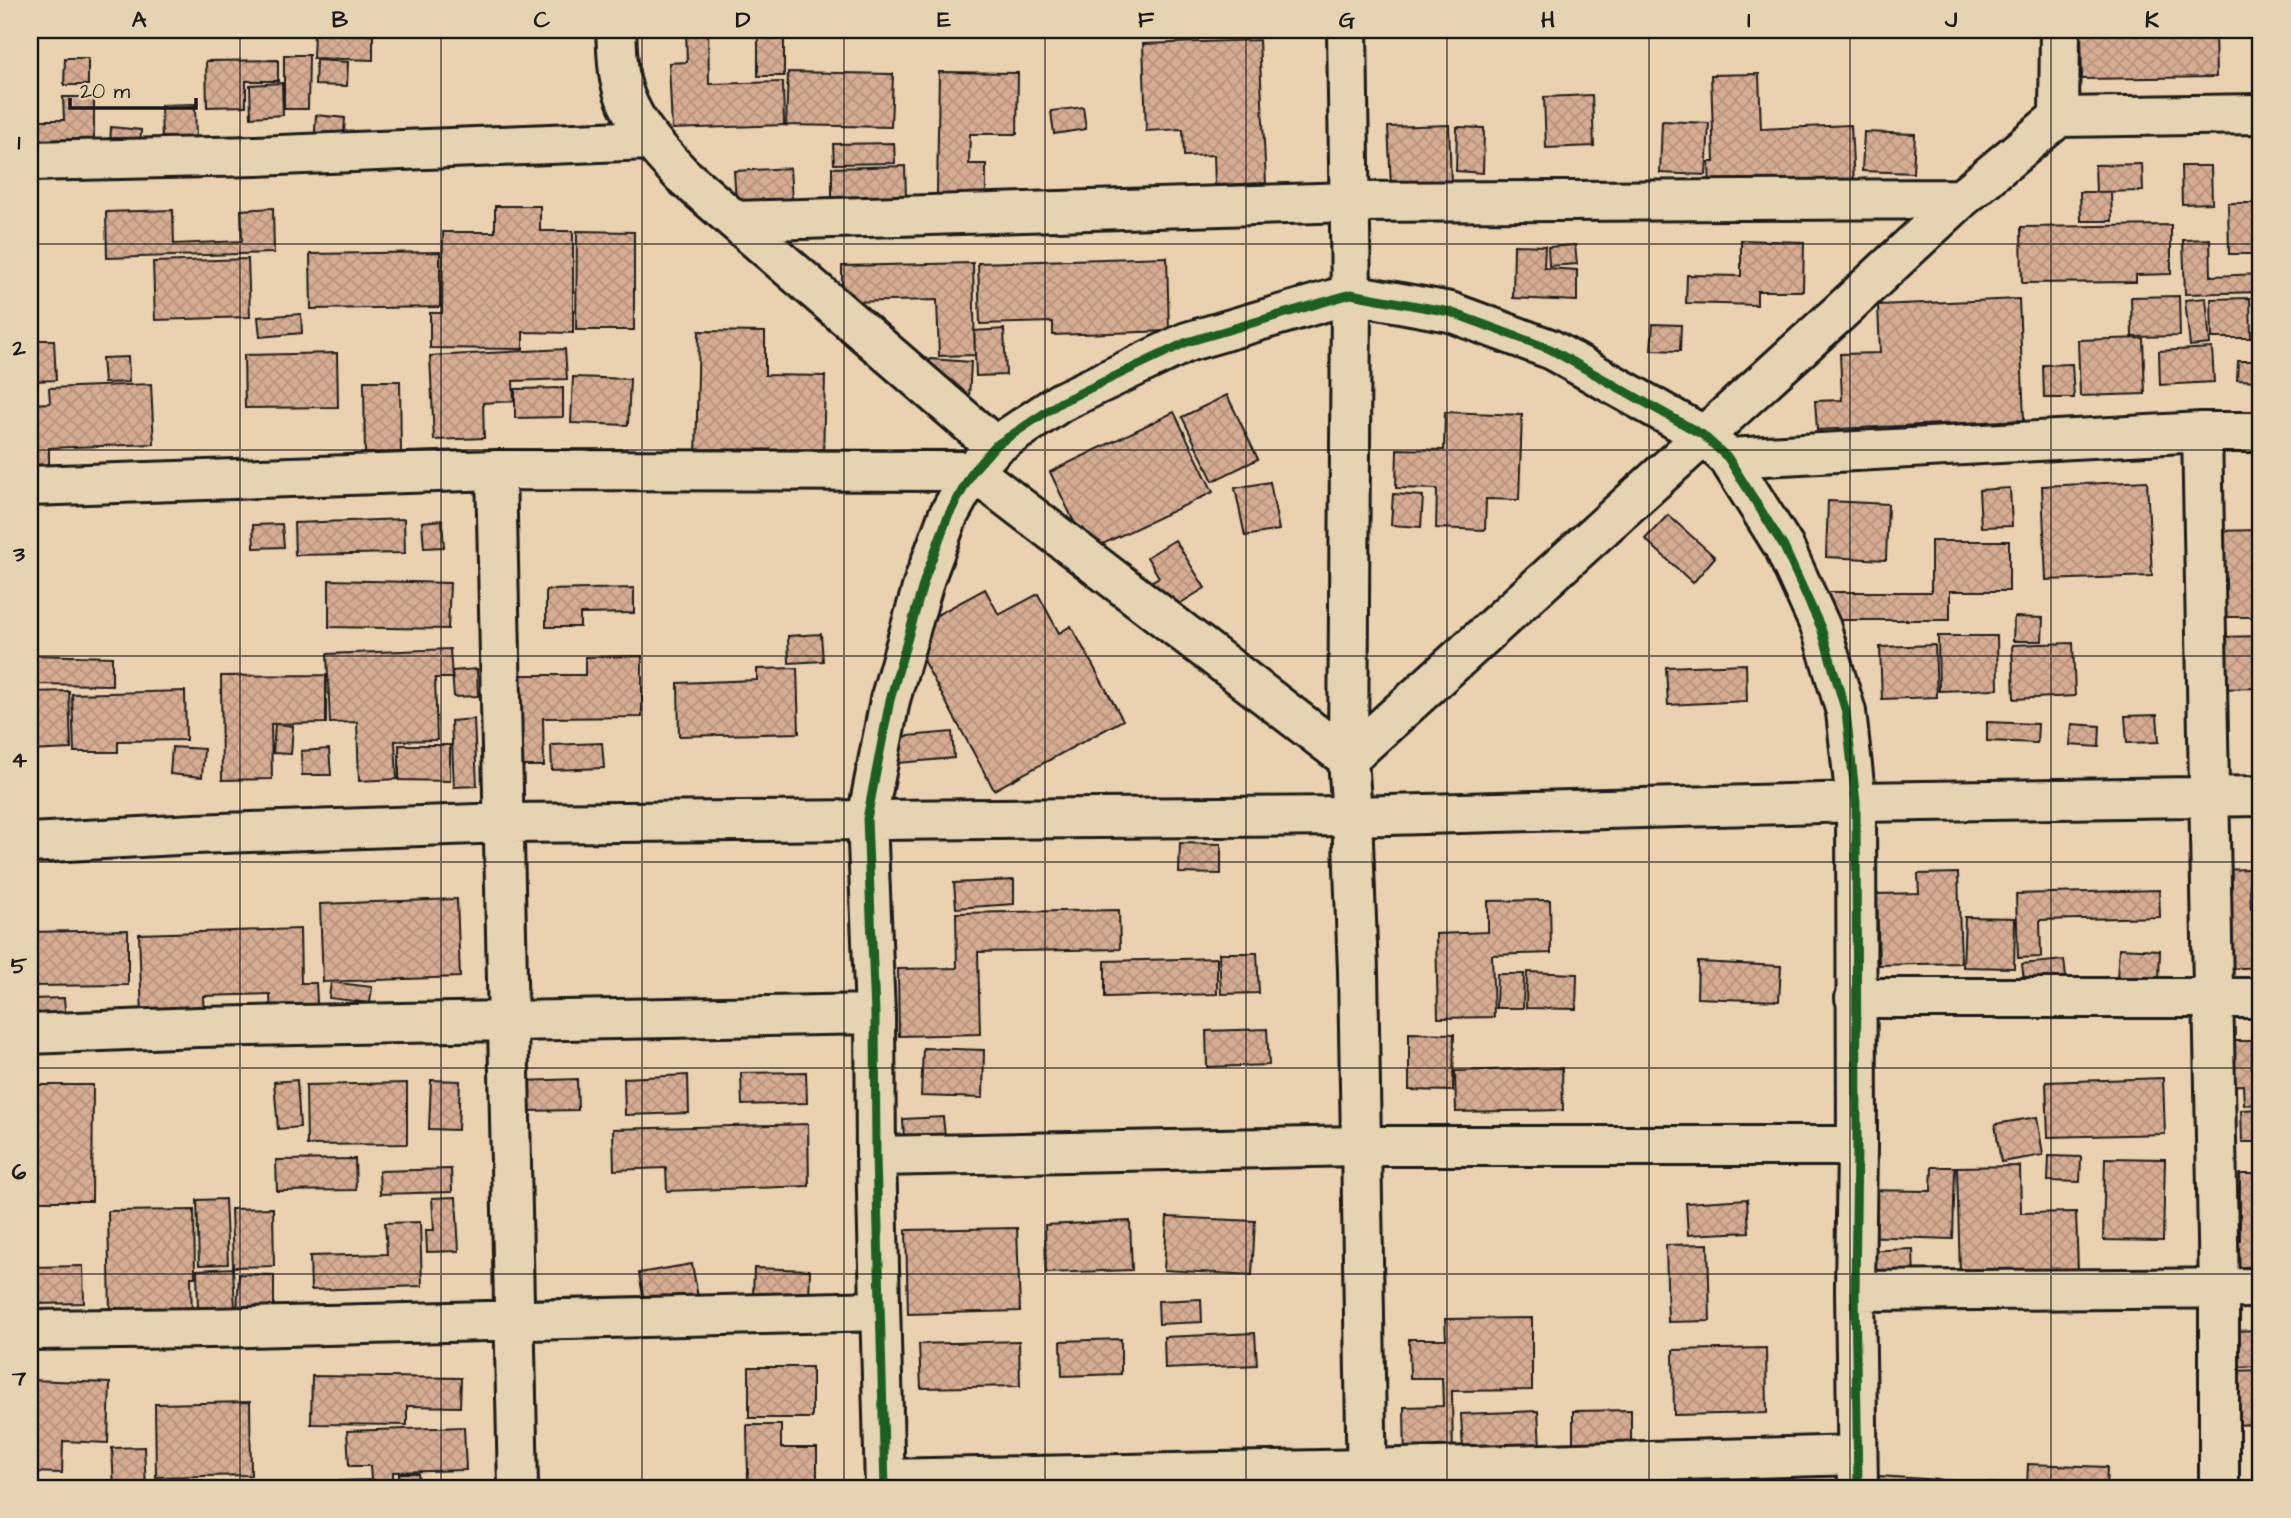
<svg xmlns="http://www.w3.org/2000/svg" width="2291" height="1518" viewBox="0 0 2291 1518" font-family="'Architects Daughter',sans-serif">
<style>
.building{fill:url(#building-cross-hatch);stroke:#1c1c1c;stroke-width:2}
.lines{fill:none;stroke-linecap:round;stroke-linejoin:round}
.street-casing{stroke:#1c1c1c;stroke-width:44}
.secondary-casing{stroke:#1c1c1c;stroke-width:44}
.street{stroke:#e6d3b1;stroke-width:38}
.secondary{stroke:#e6d3b1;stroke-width:38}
.cycleway-casing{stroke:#e6d3b1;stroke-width:13}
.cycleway{stroke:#1b5e20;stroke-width:9}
.grid{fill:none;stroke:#1c1c1c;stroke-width:2;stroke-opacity:0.55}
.neatline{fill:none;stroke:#1c1c1c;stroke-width:2.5}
.grid-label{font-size:23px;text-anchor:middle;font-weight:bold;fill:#1c1c1c}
</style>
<defs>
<pattern id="building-cross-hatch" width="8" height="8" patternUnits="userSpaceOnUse" patternTransform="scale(1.75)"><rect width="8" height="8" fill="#d6ac92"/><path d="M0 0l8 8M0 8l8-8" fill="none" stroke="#b7937d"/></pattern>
</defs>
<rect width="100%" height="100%" fill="#ead1af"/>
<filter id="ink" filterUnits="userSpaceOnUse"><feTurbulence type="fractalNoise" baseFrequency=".0143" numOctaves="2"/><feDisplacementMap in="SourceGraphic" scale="14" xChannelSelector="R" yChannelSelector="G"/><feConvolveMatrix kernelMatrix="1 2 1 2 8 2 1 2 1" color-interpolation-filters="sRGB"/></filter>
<g filter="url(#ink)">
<path class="building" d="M686 30H708L709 84 783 82 784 125 672 129 669 63 687 62Z
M758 30H784V76H758Z
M791 30H879V35L791 37Z
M2081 30H2215L2216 77 2082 79Z
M314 33 373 35V60L313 58Z
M1259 40 1266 183 1215 185 1214 155 1184 156 1183 129 1146 131 1143 44Z
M284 55H309L308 109H284Z
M65 58H88V85H64Z
M278 60V81H246V106L207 107 206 61Z
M316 60 348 62 347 86 315 85Z
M788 72 893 74 891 127 786 125Z
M939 72 1018 73 1017 134H970L969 164H986V194H937Z
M1759 74 1761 129 1851 125 1854 184 1710 190 1709 162H1714L1711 75Z
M282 83 283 115 251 117 250 85Z
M1592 95 1594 146 1546 148 1544 97Z
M63 97H94V142L30 143V120H64Z
M195 104 196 140 162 141 161 105Z
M1083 107 1086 129 1054 134 1051 111Z
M316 115 345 118 343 147 314 145Z
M1662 121 1709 123 1706 175 1660 173Z
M1449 125 1451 183 1391 185 1388 127Z
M111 127 141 130 140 148 110 146Z
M1457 127 1484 128 1483 173 1456 171Z
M1864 132 1915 134 1913 173 1862 171Z
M894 143 895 163 834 164 833 144Z
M2142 164 2143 191 2096 192 2095 165Z
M905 166 906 196 832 198V168Z
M2181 166H2211L2212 203 2182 204Z
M790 168 792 200 736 203 734 171Z
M2080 192H2111L2112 221H2081Z
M2228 203H2261V254H2229Z
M495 206H540V231H573V333L523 332V349L430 348V313H442L443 232H495Z
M273 208 274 253 107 258 106 212 173 210 174 244 242 241 241 210Z
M2171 225V274L2136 275V282L2022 283 2021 227Z
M577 231 634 232V330H576Z
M2210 239 2211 276 2261 274V292L2185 294 2183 240Z
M1741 240 1804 242 1803 291H1757V305L1686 303 1687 275 1741 276Z
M1514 245 1545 246 1544 268 1577 270V301L1513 298Z
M1575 245 1577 264 1549 266 1548 247Z
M440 252V307L311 309 310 254Z
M1167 257 1169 331 1053 335V322L980 324 978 263Z
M248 259 250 317 155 320 153 262Z
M973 263 975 355 939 356 937 300 842 302V266Z
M2179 296 2180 336 2132 337 2131 297Z
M2206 298 2210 344 2190 346 2185 300Z
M2250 298 2251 338H2212L2211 299Z
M2019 299 2024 420 1817 430 1815 401 1842 400 1840 354 1880 353 1878 305Z
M301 314 302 333 260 337 258 317Z
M1653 324 1681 325 1680 351 1651 350Z
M2258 327H2261V381L2237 380 2238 361H2258Z
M1004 329 1006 375 976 376 974 331Z
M699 331 765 332V375L825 376 823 460 696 457Z
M2143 338 2145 394 2080 396 2078 340Z
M33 340H54L56 380 35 381Z
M2212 348 2214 382 2160 385 2159 351Z
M565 349 567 379 513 381 514 401 483 403 484 438 434 440 430 356Z
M337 353 338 407 245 408 244 355Z
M30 356H33V393H30Z
M128 357 129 382 104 383 102 358Z
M930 359 971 362 969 399 927 397Z
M2072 364 2074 398H2044L2043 365Z
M573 377 630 379 628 425 571 423Z
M364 381H400L401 456H365Z
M151 384 154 444 49 448V464L30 465V404L50 403 49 388Z
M563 388V417L515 418V389Z
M1227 395 1258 459 1213 481 1182 417Z
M1174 412 1213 492 1088 551 1050 472Z
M1445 412 1522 415 1519 500 1486 499 1485 530 1436 528 1437 489 1396 488 1397 449 1444 450Z
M2147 481 2152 576 2046 580 2042 486Z
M1270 482 1279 530 1245 536 1235 488Z
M2010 488 2012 526 1981 527 1979 490Z
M1393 494 1423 496 1421 527 1391 525Z
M1828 501 1888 504 1886 560 1826 557Z
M1668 515 1715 557 1693 583 1645 539Z
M404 519 405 553 295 555 294 523Z
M442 520 444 547 424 548 422 522Z
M282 524 284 547 254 548 253 525Z
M2261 530V617H2216L2215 531Z
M1175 540 1205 588 1159 616 1142 587 1159 577 1147 557Z
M1931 541H2009V591H1950V620H1811V592H1931Z
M329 580 450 583 448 629 329 627Z
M634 588V613L580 614V627H546V590Z
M985 589 999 615 1038 594 1059 633 1071 626 1123 720 994 790 907 631Z
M2014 617 2043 618 2042 641H2013Z
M821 634 823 661 789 663 788 636Z
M1938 636H1997L1998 689 1939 691Z
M2261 636V688L2219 689 2217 637Z
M2073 643 2075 696 2014 699 2012 645Z
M1935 645 1937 697 1882 699 1880 647Z
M450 649 452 678H435L437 740 395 741 397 779 359 781 357 722 330 723 327 654Z
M30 655 112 657V685L30 684Z
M642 656V717L543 718 544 766H517L516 675H585V657Z
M1746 664 1747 701 1668 705 1666 667Z
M797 668 799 733 679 736 678 683 757 680V669Z
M477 669 478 696 454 697 452 671Z
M326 675V723L271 724 272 779 222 780 221 676Z
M69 691 71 749 30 751V692Z
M185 691 186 740 118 741V752H74L72 694Z
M2157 715 2159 742 2127 743 2125 716Z
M474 719 477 786 454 787 451 721Z
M1987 722 2038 724 2037 743 1987 741Z
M275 724 293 726 291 754 273 753Z
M2072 724 2100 726 2099 747 2070 745Z
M952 732 954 758 899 763 897 737Z
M602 743 604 768 552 770 551 745Z
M399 745H450V781L399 780Z
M172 747 204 749 202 777 170 774Z
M329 749 331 775H302L301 751Z
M1180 843 1221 844V874L1179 873Z
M2249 869 2251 908H2261V967L2224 969 2220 870Z
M1958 873 1961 963 1879 965 1877 894 1919 893 1918 874Z
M1014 880V904L956 908 954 883Z
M2159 890 2160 917 2040 920 2041 957 2018 958 2016 894Z
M457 899 460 977 323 982 320 904Z
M1550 900 1551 953 1492 955 1494 1017 1438 1018 1436 934 1488 932V901Z
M1119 910 1120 949 978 952 980 1034 899 1036 898 969 957 968 956 913Z
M1965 917 2015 918 2014 968 1963 967Z
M300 929 301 983H316L318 1020 271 1022 270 994 203 996 204 1014 142 1016 139 934Z
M128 930V985L30 986V932Z
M2119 948 2160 950 2159 980 2117 978Z
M1219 953H1257L1259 993 1221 994Z
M1217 958V994L1105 997V961Z
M2064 960 2066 977 2024 981 2022 964Z
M1698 962 1781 966 1779 1001 1697 998Z
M1527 972 1577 974 1576 1009 1526 1008Z
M1497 974H1524L1523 1008H1496Z
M331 982 372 987 370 1003 329 998Z
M64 998 66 1022 30 1023V999Z
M1267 1029 1269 1065 1207 1067 1206 1031Z
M1409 1033 1454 1034 1453 1091 1409 1090Z
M2222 1041H2252V1068H2261V1104L2244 1105 2243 1085 2223 1086Z
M923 1048 984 1050 983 1098 921 1096Z
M1562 1068 1563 1110 1456 1112 1455 1071Z
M806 1072 807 1103 742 1105 741 1073Z
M688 1075 689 1113 625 1115 624 1078Z
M2163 1078 2165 1134 2048 1137 2046 1082Z
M577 1079 578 1110 525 1111 523 1081Z
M297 1080 300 1127 278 1129 274 1082Z
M431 1080 460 1081 458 1130 429 1129Z
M407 1083V1144L307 1145 306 1085Z
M30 1085H93L92 1201H37V1166H30Z
M2261 1109V1142H2242L2241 1110Z
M943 1117 945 1136 904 1138 903 1119Z
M2037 1117 2043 1155 2001 1162 1995 1124Z
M808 1124 809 1186 667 1191 666 1168 614 1170 613 1129Z
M2049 1156 2081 1157 2080 1182 2048 1181Z
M2105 1158 2165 1159 2163 1241 2103 1240Z
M355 1159 356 1190 277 1191 276 1160Z
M2020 1166 2021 1213 2076 1212 2078 1271 1960 1274 1957 1167Z
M1932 1167H1955L1953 1239 1856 1236 1858 1190 1931 1191Z
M451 1169 452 1192 380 1194 379 1171Z
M2240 1174H2261V1270H2230L2231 1240H2240Z
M456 1197 459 1251 427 1252 426 1230H434L432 1198Z
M225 1199 228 1264 199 1265 197 1200Z
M1747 1199 1749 1232 1688 1235 1686 1203Z
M273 1208 274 1266 233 1267 231 1209Z
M194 1210 195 1277H191L192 1318 110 1314 108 1211Z
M1167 1217 1255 1221 1252 1275 1164 1270Z
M1130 1221 1132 1270 1046 1273 1045 1225Z
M420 1222 422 1286 311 1290 310 1256 387 1254 385 1223Z
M1017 1228 1020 1311 908 1314 906 1230Z
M1708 1244 1710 1321 1668 1322 1666 1245Z
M1913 1249 1914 1278 1860 1279 1859 1251Z
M692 1264 698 1297 645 1307 639 1273Z
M83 1266 84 1303 35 1304 36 1354H30V1267Z
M233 1268 235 1310 198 1311 197 1270Z
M754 1268 810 1270 809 1301 753 1298Z
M239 1274 274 1275V1313L237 1311Z
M1201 1299 1202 1322 1159 1324 1158 1301Z
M1532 1318V1390L1452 1391 1453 1462 1405 1463 1404 1407 1443 1406 1442 1378H1410L1409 1339H1446L1445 1319Z
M2261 1330V1366L2230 1367 2229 1331Z
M1255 1333 1257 1365 1165 1369 1164 1337Z
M1121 1339V1374L1062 1376 1061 1341Z
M1019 1341 1020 1386 921 1388 919 1344Z
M1766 1348 1767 1413 1674 1415 1673 1350Z
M749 1367H812V1418H749Z
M2261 1370V1424L2232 1425 2230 1371Z
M312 1376 461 1378 460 1407 407 1406V1425L311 1424Z
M30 1380 110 1383 108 1443 63 1441 62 1473 30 1472Z
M250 1402 251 1475 156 1477 155 1404Z
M1631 1410V1442L1573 1443V1411Z
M1538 1411 1540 1447 1463 1450 1461 1414Z
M747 1425H781V1448H817V1479L748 1480Z
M464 1427 466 1470 393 1472V1488H317L316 1482 371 1480 370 1466H349L347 1431Z
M144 1447 146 1488H114L112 1448Z
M2028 1464 2107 1467 2106 1488H2027Z
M399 1473H418L419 1485 460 1483 461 1488H399Z
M1879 1476 2016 1485V1488H1878Z"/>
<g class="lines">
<g class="street-casing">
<path id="street" d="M616 30C617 46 617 63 620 79 628 119 655 146 682 175L995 446
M2059 117 2060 30
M30 161 256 156 649 140
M735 221 1350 202 1961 199
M2202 432 2219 1290V1488
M1728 458 2202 432H2261
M496 470 518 1488
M30 486 496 470 973 471 1348 759 1839 313 1961 199 2059 117 2261 114
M30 843 195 834 505 823 1352 816 1856 802 2261 796
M1855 998H2261
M30 1034 198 1027 875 1014
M876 1156 1360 1146H1857
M1855 1291 2261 1288
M30 1330 210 1328 879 1311
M885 1479 1366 1469 1857 1455
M885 1488 876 1156 875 1014 867 819 890 700 925 578 948 516 973 471 995 446 1061 402 1187 342 1351 294 1450 312 1550 349 1703 435 1728 458 1784 547 1821 628 1846 712 1856 802 1857 1146 1855 1291 1858 1488"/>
</g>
<g class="secondary-casing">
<path id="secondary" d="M1347 30 1351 294 1348 759 1352 816 1358 971 1367 1488"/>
</g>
<use href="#street" class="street"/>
<use href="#secondary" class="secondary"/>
<g class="cycleway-casing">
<path id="cycleway" d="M885 1488 876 1156 875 1014 867 819 890 700 925 578 948 516 973 471 995 446 1061 402 1187 342 1351 294 1450 312 1550 349 1703 435 1728 458 1784 547 1821 628 1846 712 1856 802 1857 1146 1855 1291 1858 1488"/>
</g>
<use href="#cycleway" class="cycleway"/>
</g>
</g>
<path class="grid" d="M240 30V1488M441 30V1488M642 30V1488M844 30V1488M1045 30V1488M1246 30V1488M1447 30V1488M1649 30V1488M1850 30V1488M2051 30V1488M30 244H2261M30 450H2261M30 656H2261M30 862H2261M30 1068H2261M30 1274H2261"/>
<rect width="2291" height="1518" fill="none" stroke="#e6d3b1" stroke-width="77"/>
<path d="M70 98v10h126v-10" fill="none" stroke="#1c1c1c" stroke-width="3.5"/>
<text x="80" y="98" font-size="21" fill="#1c1c1c" stroke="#e6d3b1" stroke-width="5" paint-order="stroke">20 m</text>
<rect x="38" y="38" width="2214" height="1442" class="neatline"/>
<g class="grid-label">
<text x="139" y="27">A</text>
<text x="340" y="27">B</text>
<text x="542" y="27">C</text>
<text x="743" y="27">D</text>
<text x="944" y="27">E</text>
<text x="1146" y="27">F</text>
<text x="1347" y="27">G</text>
<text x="1548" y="27">H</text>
<text x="1749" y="27">I</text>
<text x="1951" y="27">J</text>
<text x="2152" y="27">K</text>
<text x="19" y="149">1</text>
<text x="19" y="355">2</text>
<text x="19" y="561">3</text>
<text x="19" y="767">4</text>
<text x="19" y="973">5</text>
<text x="19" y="1179">6</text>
<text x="19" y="1385">7</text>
</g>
</svg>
